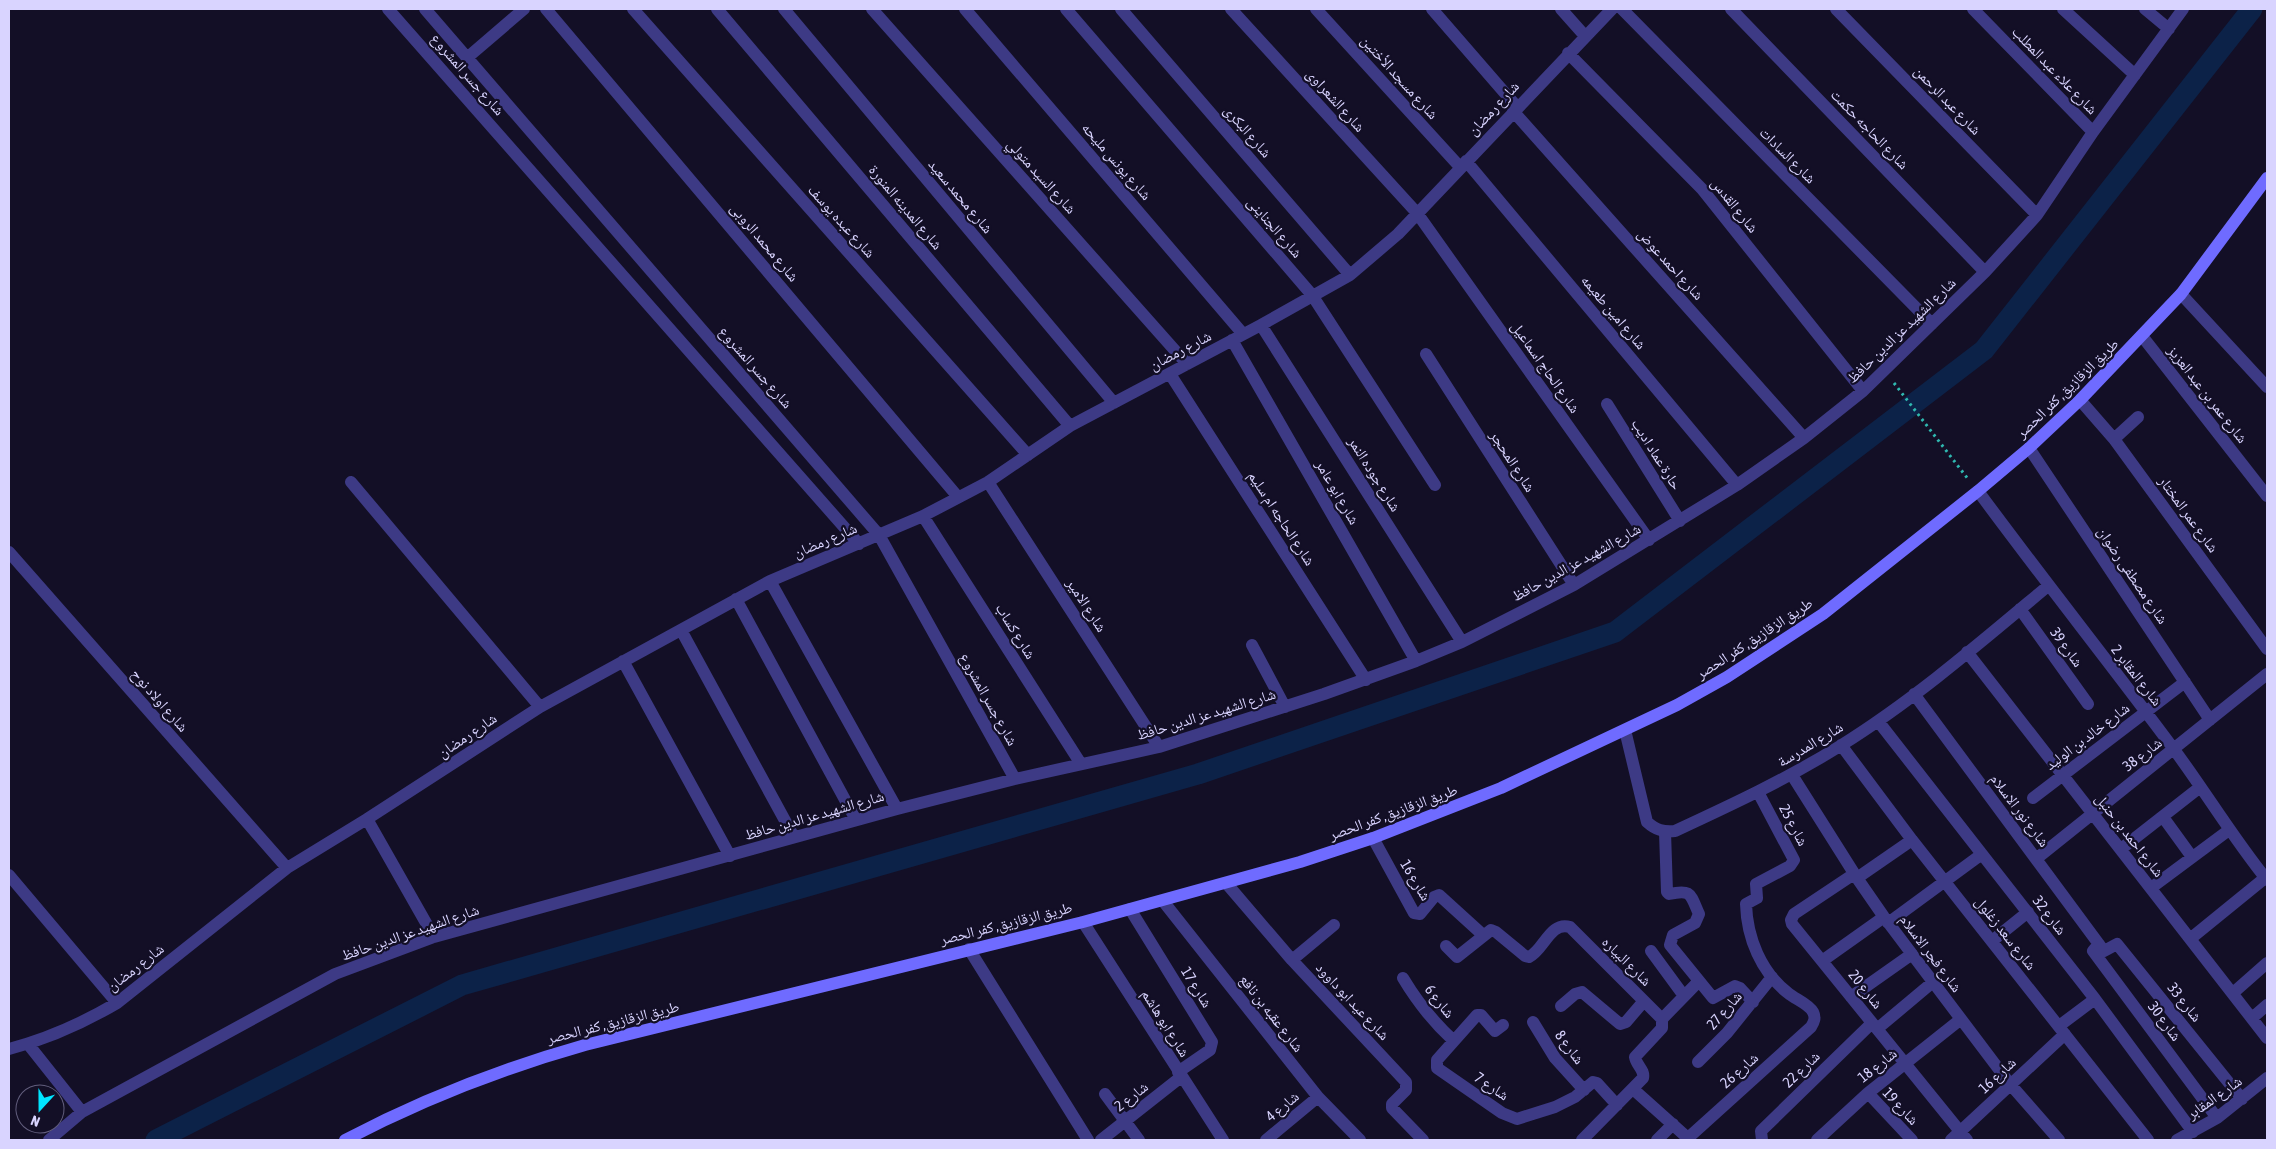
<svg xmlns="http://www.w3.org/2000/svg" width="2276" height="1149" viewBox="0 0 2276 1149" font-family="'Asap Condensed','Noto Naskh Arabic',sans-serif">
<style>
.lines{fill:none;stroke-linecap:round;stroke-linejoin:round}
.canal{stroke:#0c2248;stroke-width:21}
.path{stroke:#2fb8b0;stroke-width:3;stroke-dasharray:2.5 4;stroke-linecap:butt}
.minor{stroke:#3d3a85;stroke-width:12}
.secondary{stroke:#6f6bff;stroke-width:12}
.labels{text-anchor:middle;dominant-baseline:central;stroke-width:4.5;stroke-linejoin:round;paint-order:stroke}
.street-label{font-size:15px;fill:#d9d4ff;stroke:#130f26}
</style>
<rect width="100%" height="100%" fill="#130f26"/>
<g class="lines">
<path class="canal" d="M156 1140 462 985 1198 774 1615 632 1984 350 2252 9"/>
<path class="path" d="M1894 383 1968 479"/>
<path class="minor" d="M388 9 859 544
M425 9 879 535 1015 779
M546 9 958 497
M633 9 1028 455
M717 9 1070 426
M784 9 1114 403
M872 9 1187 364
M965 9 1243 334
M1066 9 1312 295 1435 485
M1121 9 1350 275
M1231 9 1417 213 1649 540
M1316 9 1460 167
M1432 9 1517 107
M1561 9 1585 36
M1622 9 1932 324
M1731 9 1985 272
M1836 9 2037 215
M1973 9 2093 132
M2063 9 2135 75
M2145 9 2169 29
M1568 53 1702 189 1863 391
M468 57 524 9
M1513 111 1804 438
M1466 161 1737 485
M2181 294 2267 387
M1261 325 1462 642
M2142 336 2267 496
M1232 340 1416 661
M1426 354 1574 585
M1170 374 1366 680
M2080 400 2114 439 2267 649
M1607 404 1680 521
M2114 439 2138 417
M2029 448 2210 720
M351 482 540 707
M988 482 1159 747
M1978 491C2042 578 2109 662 2173 748 2205 791 2233 838 2267 880
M923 516 1081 764
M9 552 287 868
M770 581 897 809
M736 599 856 820
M2020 609 2088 704
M681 630 794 837
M1252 645 1285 707
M1967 652 2267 1038
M623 661 730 856
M1914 694 2104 951 2117 944 2242 1099
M1878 721 2095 999 2193 1132
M1625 730 1647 822C1656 830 1663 832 1675 831 1731 805 1787 779 1840 746 1914 700 1981 642 2048 586
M1841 745 1912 840 2148 1140
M1792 775 1857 878 1884 917 2010 1084 2059 1140
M2033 798 2185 682
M2163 817 2192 857
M367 819 434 937
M1665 832 1667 892 1669 894C1692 889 1690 894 1699 914L1695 923 1673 935 1670 945 1713 998 1735 986 1740 988 1753 1002
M1373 838 1414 913 1420 914 1434 897 1439 895 1483 935
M2121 849 2199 788
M2036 859 2267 674
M1854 874 1794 914 1791 920 1792 924 1967 1140
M9 875 117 1003
M1857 878 1912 840
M1227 884 1292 960 1406 1082V1090L1392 1104V1108L1423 1140
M2151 888 2229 830
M1163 901 1318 1097 1360 1140
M1130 909 1212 1042 1210 1050 1178 1072
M1083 922 1223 1140
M1888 923 1982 854
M2190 939 2265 878
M1992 941 2028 912
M2099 944 2093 951 2217 1118
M1446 946 1457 957 1491 930 1496 932 1525 956 1529 957C1544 950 1550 921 1570 927L1662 1019
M969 949 1088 1140
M1651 951 1684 996
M1292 960 1334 925
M1822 961 1884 917
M1403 978C1418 1003 1433 1022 1454 1041
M2233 993 2267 963
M1851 997 1912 954
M1561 1006 1575 994 1582 992 1620 1024 1626 1022 1644 1001
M2252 1018 2267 1005
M1662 1019 1699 981
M1533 1022 1555 1058 1584 1090
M1503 1025 1495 1031 1481 1015H1477L1437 1060V1068L1502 1113 1517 1119 1555 1107 1575 1097 1593 1082 1597 1083 1617 1105
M2059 1026 2095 999
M1877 1029 1933 982
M28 1044 82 1112
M9 1049C47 1039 83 1023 117 1003L287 868 367 819 540 707 770 581 923 516 988 482 1070 426 1261 325 1350 275 1398 234 1612 9
M1698 1062 1727 1033 1772 977
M1633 1089 1690 1140
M1868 1093 1912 1140
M1105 1094 1139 1140
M1688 1138 1811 1027C1814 1022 1816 1018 1813 1012 1809 1004 1795 999 1788 993 1761 972 1747 938 1746 904L1757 898 1756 884 1790 866 1794 860 1758 792
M49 1140 82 1112 335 974 434 937 897 809 1015 779 1159 747 1324 694 1416 661 1462 642 1574 585 1737 485 1804 438 1863 391 1985 272 2037 215 2093 132 2183 9
M1101 1140 1181 1077
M1266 1140 1318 1097
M1582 1140 1643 1078C1645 1070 1636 1065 1635 1057L1662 1028V1019
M1657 1140 1673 1124
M1762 1140 1761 1131 1872 1023
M1817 1140 1868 1093 1961 1019
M1951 1140 2065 1034
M2177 1140 2217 1118 2267 1078"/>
<path class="secondary" d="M345 1140C423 1099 500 1069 585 1045L1083 922 1300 862 1373 838 1501 788 1677 705 1727 677 1823 614 1978 491 2029 448 2080 400 2181 294 2267 178"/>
</g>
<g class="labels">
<g class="street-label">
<text transform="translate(2055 70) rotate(46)">شارع علاء عبد المطلب</text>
<text transform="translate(468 74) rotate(49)">شارع جسر المشروع</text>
<text transform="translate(1400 77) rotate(48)">شارع مسجد الأختين</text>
<text transform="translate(1336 100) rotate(48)">شارع الشعراوى</text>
<text transform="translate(1948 100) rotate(46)">شارع عبد الرحمن</text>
<text transform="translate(1493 108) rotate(-47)">شارع رمضان</text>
<text transform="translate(1870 129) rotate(46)">شارع الحاجه حكمت</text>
<text transform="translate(1248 131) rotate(49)">شارع البكرى</text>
<text transform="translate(1788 155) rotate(45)">شارع السادات</text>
<text transform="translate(1117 161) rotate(49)">شارع يونس مليحه</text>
<text transform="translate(1042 176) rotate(48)">شارع السيد متولي</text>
<text transform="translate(961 196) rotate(50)">شارع محمد سعيد</text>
<text transform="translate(1735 205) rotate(51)">شارع القدس</text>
<text transform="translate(906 207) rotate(50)">شارع المدينه المنورة</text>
<text transform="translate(842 221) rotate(48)">شارع عبده يوسف</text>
<text transform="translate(1275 227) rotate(49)">شارع الجناينى</text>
<text transform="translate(765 242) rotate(50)">شارع محمد الروبى</text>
<text transform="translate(1671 264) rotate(48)">شارع احمد عوض</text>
<text transform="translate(1614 312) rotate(50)">شارع امين طعيمه</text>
<text transform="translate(1901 330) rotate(-44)">شارع الشهيد عز الدين حافظ</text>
<text transform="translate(1180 350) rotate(-28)">شارع رمضان</text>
<text transform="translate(756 367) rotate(49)">شارع جسر المشروع</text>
<text transform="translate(1546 367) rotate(55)">شارع الحاج اسماعيل</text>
<text transform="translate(2067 388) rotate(-44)">طريق الزقازيق, كفر الحصر</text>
<text transform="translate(2208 394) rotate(52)">شارع عمر بن عبد العزيز</text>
<text transform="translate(1657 454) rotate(58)">حارة عماد اديب</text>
<text transform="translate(1513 461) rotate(57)">شارع المحجر</text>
<text transform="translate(1375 474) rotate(58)">شارع جوده النمر</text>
<text transform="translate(1338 492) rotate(60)">شارع ابو عامر</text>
<text transform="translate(2189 514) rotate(54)">شارع عمر المختار</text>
<text transform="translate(1282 518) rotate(57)">شارع الحاجه ام سليم</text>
<text transform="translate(825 540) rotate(-23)">شارع رمضان</text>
<text transform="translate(1576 562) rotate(-29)">شارع الشهيد عز الدين حافظ</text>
<text transform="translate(2133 575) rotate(56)">شارع مصطفى رضوان</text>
<text transform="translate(1087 605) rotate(57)">شارع الامير</text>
<text transform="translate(1016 631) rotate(58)">شارع كساب</text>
<text transform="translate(1754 638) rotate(-33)">طريق الزقازيق, كفر الحصر</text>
<text transform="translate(2067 647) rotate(54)">شارع 39</text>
<text transform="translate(2137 675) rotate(52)">شارع المقابر 2</text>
<text transform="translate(989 699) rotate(61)">شارع جسر المشروع</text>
<text transform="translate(160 700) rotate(49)">شارع اولاد نوح</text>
<text transform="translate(1206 714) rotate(-17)">شارع الشهيد عز الدين حافظ</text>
<text transform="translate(467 735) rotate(-34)">شارع رمضان</text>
<text transform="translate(2087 736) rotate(-37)">شارع خالد بن الوليد</text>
<text transform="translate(1810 744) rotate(-31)">شارع المدرسة</text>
<text transform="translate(2142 754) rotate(-38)">شارع 38</text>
<text transform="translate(2020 810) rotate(53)">شارع نور الاسلام</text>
<text transform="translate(1393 812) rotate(-20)">طريق الزقازيق, كفر الحصر</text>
<text transform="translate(814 815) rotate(-16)">شارع الشهيد عز الدين حافظ</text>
<text transform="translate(1794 825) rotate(62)">شارع 25</text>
<text transform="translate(2130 835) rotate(52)">شارع احمد بن حنبل</text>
<text transform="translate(1416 880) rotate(59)">شارع 16</text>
<text transform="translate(2050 915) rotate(52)">شارع 32</text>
<text transform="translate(1006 923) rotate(-14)">طريق الزقازيق, كفر الحصر</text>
<text transform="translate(410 932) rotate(-19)">شارع الشهيد عز الدين حافظ</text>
<text transform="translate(2006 933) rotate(52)">شارع سعد زغلول</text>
<text transform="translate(1931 953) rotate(53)">شارع فجر الاسلام</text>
<text transform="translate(1627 961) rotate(45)">شارع البياره</text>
<text transform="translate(135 967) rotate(-38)">شارع رمضان</text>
<text transform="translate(1197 987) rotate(58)">شارع 17</text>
<text transform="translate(1866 989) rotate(51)">شارع 20</text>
<text transform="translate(1353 1001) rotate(47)">شارع عيد ابو داوود</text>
<text transform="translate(1440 1001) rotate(51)">شارع 6</text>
<text transform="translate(2185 1002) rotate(51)">شارع 33</text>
<text transform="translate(1724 1010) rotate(-49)">شارع 27</text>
<text transform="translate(1272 1013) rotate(52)">شارع عقبه بن نافع</text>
<text transform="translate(2165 1021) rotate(53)">شارع 30</text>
<text transform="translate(613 1022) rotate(-14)">طريق الزقازيق, كفر الحصر</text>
<text transform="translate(1166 1023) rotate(58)">شارع ابو هاشم</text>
<text transform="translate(1570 1047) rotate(53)">شارع 8</text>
<text transform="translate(1877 1065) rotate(-39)">شارع 18</text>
<text transform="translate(1801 1069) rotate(-44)">شارع 22</text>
<text transform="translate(1739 1070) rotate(-42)">شارع 26</text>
<text transform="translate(1997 1075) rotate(-43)">شارع 16</text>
<text transform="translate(1492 1086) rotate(34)">شارع 7</text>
<text transform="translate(1131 1096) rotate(-38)">شارع 2</text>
<text transform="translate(2214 1097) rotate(-35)">شارع المقابر</text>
<text transform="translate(1282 1106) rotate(-40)">شارع 4</text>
<text transform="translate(1901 1106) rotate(47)">شارع 19</text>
</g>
</g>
<rect width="2276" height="1149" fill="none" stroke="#d9d4ff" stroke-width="20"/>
<g transform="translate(40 1109) rotate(201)"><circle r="24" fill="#130f26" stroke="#625e7d"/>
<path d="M0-4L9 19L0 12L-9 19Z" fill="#00e5ff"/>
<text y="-8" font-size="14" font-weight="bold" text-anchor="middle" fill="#d9d4ff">N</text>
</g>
</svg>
